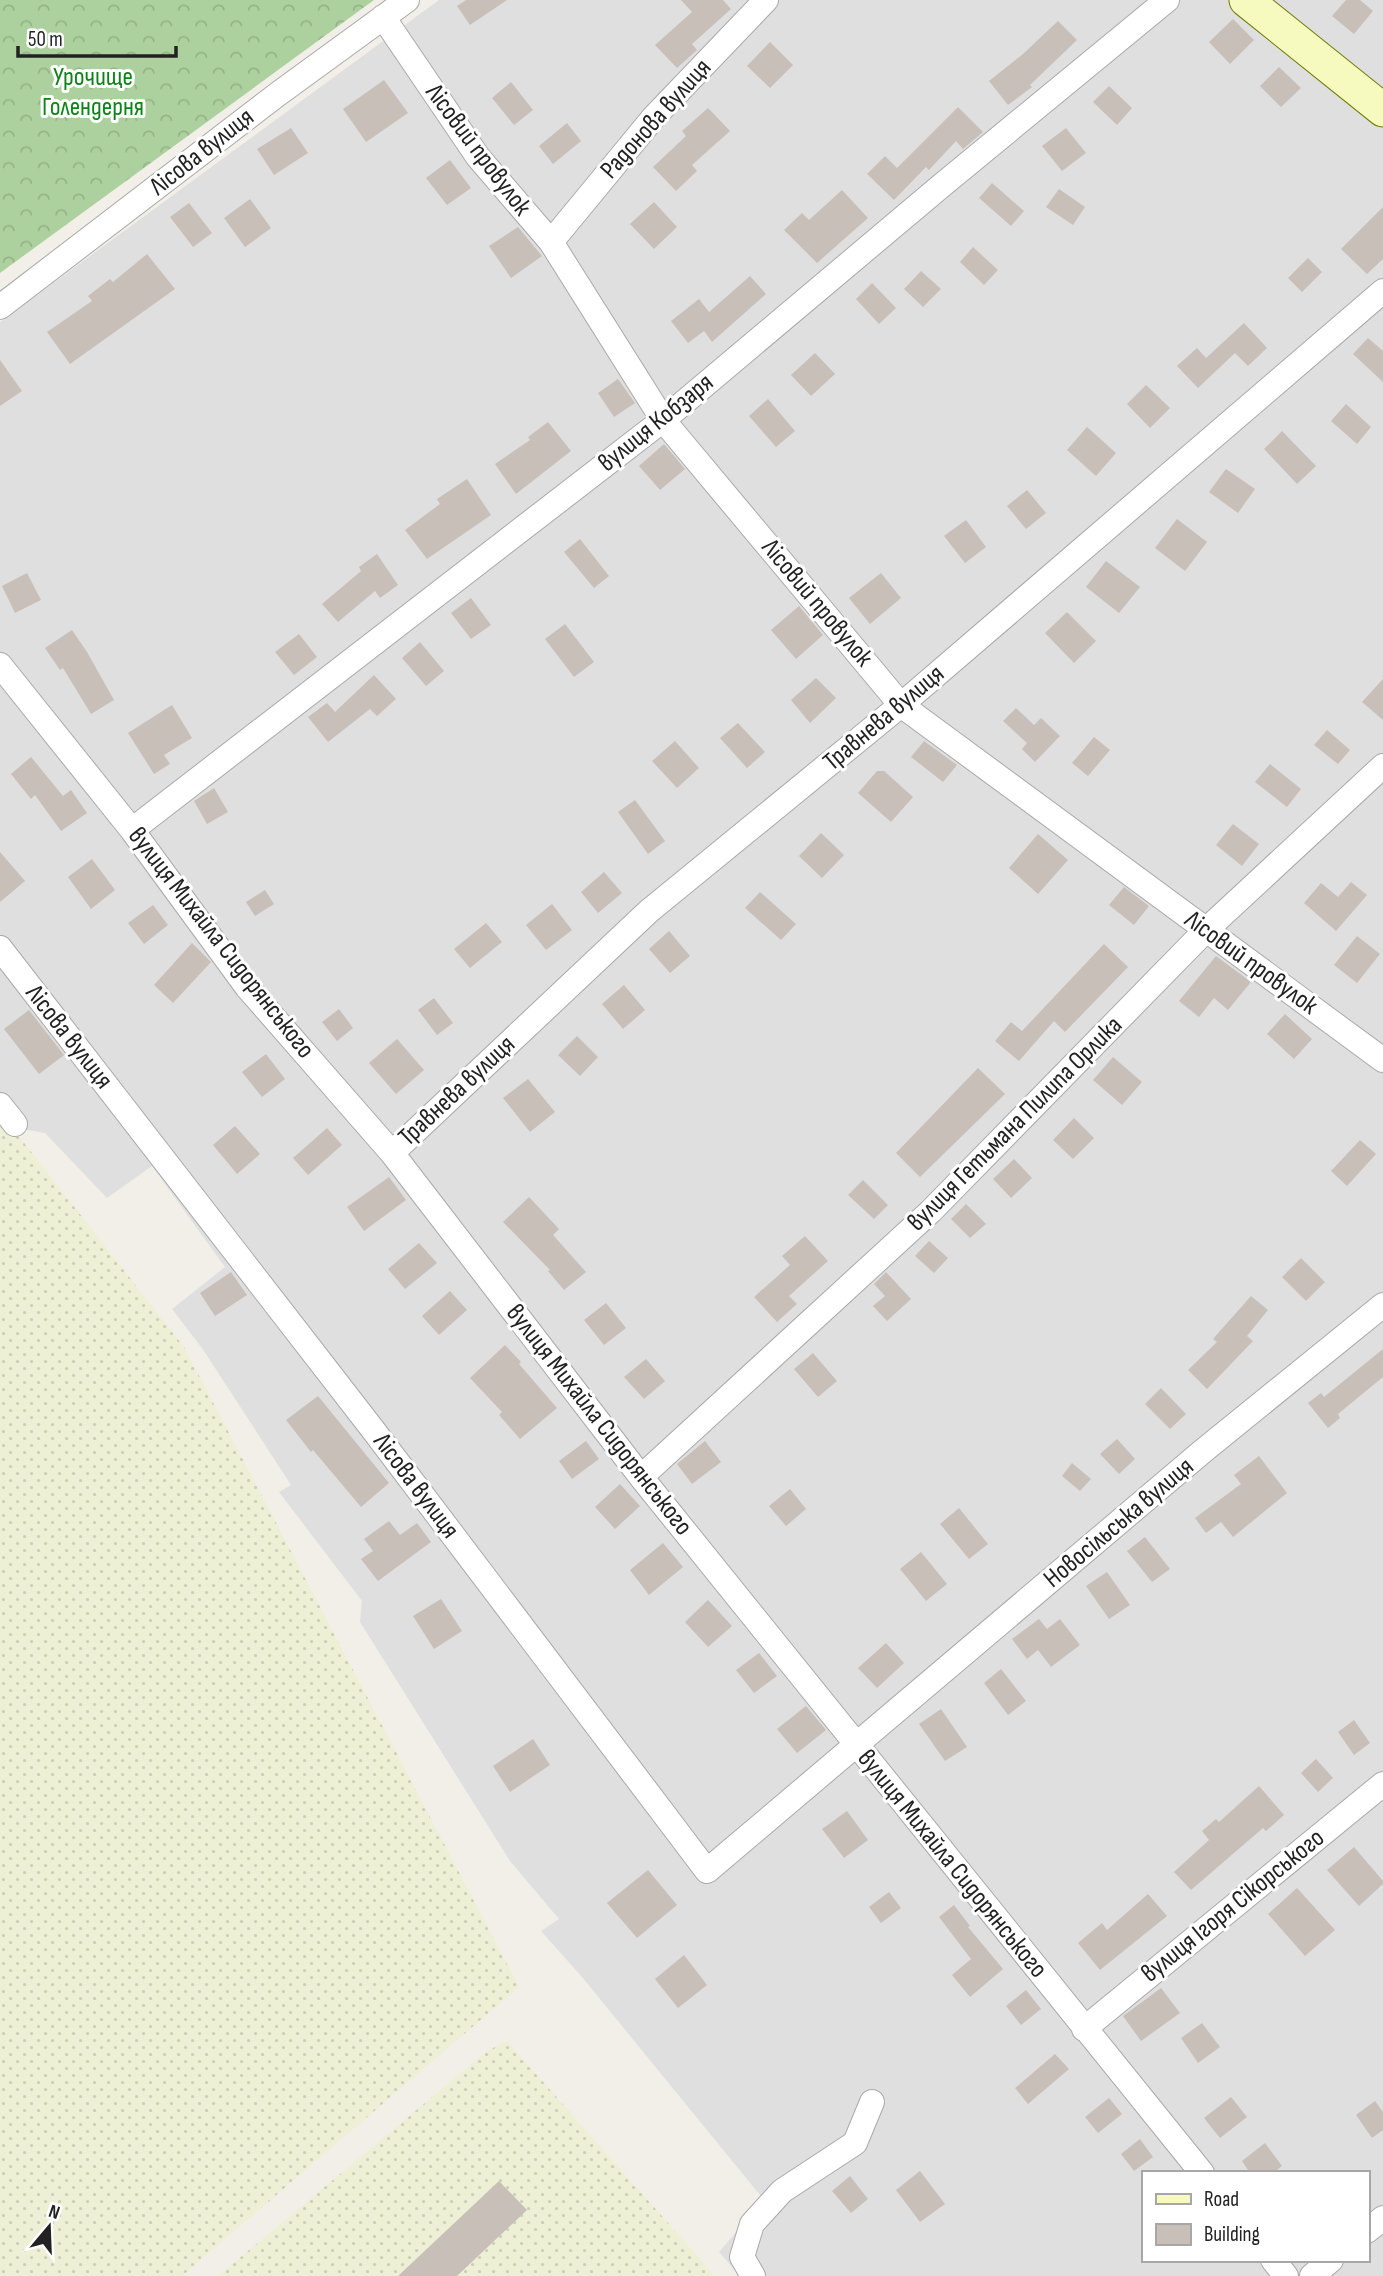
<svg xmlns="http://www.w3.org/2000/svg" width="1383" height="2276" viewBox="0 0 1383 2276" font-family="'Sofia Sans Condensed',sans-serif">
<style>
.residential{fill:#e0dfdf;fill-rule:evenodd}
.farmland{fill:url(#farmland-dots)}
.forest{fill:url(#forest-crowns)}
.building{fill:#c7bfb8}
.lines{fill:none;stroke-linecap:round;stroke-linejoin:round}
.street-casing{stroke:#a9a9a9;stroke-width:26}
.secondary-casing{stroke:#707d05;stroke-width:35}
.street{stroke:#fff;stroke-width:24}
.secondary{stroke:#f7fabf;stroke-width:33}
.labels{text-anchor:middle;dominant-baseline:central;stroke-width:6;stroke-linejoin:round;paint-order:stroke}
.park-label{font-size:26px;fill:#0c8416;stroke:#fff}
.street-label{font-size:26px;fill:#222;stroke:#fff}
</style>
<defs>
<pattern id="farmland-dots" width="8" height="8" patternUnits="userSpaceOnUse" patternTransform="scale(1.75)"><rect width="8" height="8" fill="#eef0d5"/><path d="M2 2h.1M6 6h.1" fill="none" stroke="#ccceb7" stroke-width="1.8" stroke-linecap="round"/></pattern>
<pattern id="forest-crowns" width="20" height="18" patternUnits="userSpaceOnUse" patternTransform="scale(1.75)"><rect width="20" height="18" fill="#add19e"/><path d="M2 6a3 3 0 1 1 6 0M12 15a3 3 0 1 1 6 0" fill="none" stroke="#95b388"/></pattern>
</defs>
<rect width="100%" height="100%" fill="#f2efe9"/>
<path class="residential" d="M439 0H1383V2276H740L719 2252 764 2200 582 1977 541 1931 559 1919 510 1861 360 1622 362 1601 279 1492 291 1485 202 1348 172 1309 225 1267 152 1166 107 1198 45 1133 0 1125V322ZM1143 2173H1367V2260H1143Z"/>
<path class="farmland" d="M0 1112 184 1347 519 1987 182 2276H0Z
M507 2041 715 2276H218L487 2051Z"/>
<path class="forest" d="M0 0H374L0 273Z"/>
<path class="building" d="M466 0H507L470 25 457 6Z
M681 0H723L731 9 692 44 697 50 677 68 655 45 692 12Z
M1346 0H1360L1373 11 1354 34 1332 16Z
M1233 19 1254 40 1230 64 1209 42Z
M1058 21 1077 40 1030 85 1032 87 1008 105 989 81 1023 54Z
M770 42 793 65 770 88 747 66Z
M1279 67 1301 88 1281 107 1260 86Z
M384 80 408 113 366 142 343 109Z
M511 82 533 110 514 125 492 98Z
M1109 86 1132 108 1117 125 1093 102Z
M958 107 983 132 963 149 956 141 929 170 926 167 894 200 867 174 885 156 897 168Z
M708 108 730 131 692 165 697 171 676 191 653 167 686 136 682 131Z
M567 123 581 141 553 164 539 146Z
M291 128 308 153 274 175 257 149Z
M1066 128 1086 153 1062 171 1042 146Z
M450 160 471 188 447 205 426 178Z
M992 183 1024 211 1011 226 979 198Z
M1059 189 1085 207 1073 225 1046 207Z
M842 190 868 218 817 263 784 230 802 213 809 220Z
M250 199 271 228 245 247 224 218Z
M654 202 677 227 654 249 630 224Z
M189 203 212 233 193 247 170 217Z
M1383 207V259L1367 274 1341 249Z
M518 227 542 256 511 278 489 246Z
M973 247 998 270 984 285 960 262Z
M147 254 175 289 70 364 47 332 92 301 88 296 110 279 113 282Z
M1308 258 1322 272 1302 292 1288 278Z
M921 271 941 289 923 307 904 289Z
M750 276 766 294 712 342 704 331 688 343 671 321 699 299 709 312Z
M872 283 896 308 879 324 856 299Z
M1244 323 1267 348 1248 366 1235 353 1198 388 1177 366 1197 348 1206 358Z
M1368 338 1383 351V382L1353 354Z
M815 353 835 374 811 396 791 375Z
M0 360 22 391 0 406Z
M618 379 635 403 614 417 598 393Z
M1146 385 1170 408 1150 428 1127 404Z
M768 399 795 431 776 447 749 416Z
M1346 404 1371 427 1357 444 1331 421Z
M548 422 571 451 516 494 495 464 530 440 528 437Z
M1087 427 1116 453 1096 476 1067 450Z
M1282 431 1316 466 1297 484 1264 449Z
M664 444 685 469 660 490 639 466Z
M1226 469 1255 489 1238 513 1209 492Z
M467 479 491 515 427 559 405 530 440 504 437 499Z
M1027 490 1046 513 1026 529 1007 506Z
M1177 519 1207 542 1185 571 1155 548Z
M966 520 986 547 965 563 944 536Z
M580 539 609 576 594 588 564 552Z
M377 554 398 585 380 598 375 591 338 622 322 604 361 571 359 567Z
M1106 561 1140 587 1119 613 1086 587Z
M27 573 41 600 15 613 2 586Z
M881 573 901 598 870 624 849 598Z
M471 598 491 625 471 639 451 613Z
M799 606 823 635 796 659 771 630Z
M1067 612 1096 641 1074 663 1045 633Z
M565 624 594 662 574 677 545 639Z
M72 630 87 652 114 700 91 714 63 668 60 670 45 648Z
M299 634 317 657 294 675 275 652Z
M420 642 444 671 426 686 402 658Z
M374 675 396 699 377 716 370 709 328 742 308 717 327 703 335 712Z
M816 678 836 698 810 723 791 700Z
M1383 679V720L1362 702Z
M172 705 192 738 164 755 170 764 154 774 128 733Z
M1016 708 1034 725 1041 718 1060 736 1035 762 1022 749 1027 743 1003 721Z
M738 723 765 752 747 768 720 738Z
M1327 730 1350 750 1338 764 1314 745Z
M1094 737 1110 750 1088 776 1072 763Z
M675 741 699 768 677 788 652 761Z
M924 741 957 765 943 782 911 757Z
M31 757 63 796 71 790 87 813 61 831 35 795 31 799 11 774Z
M1270 764 1301 789 1287 807 1255 782Z
M877 771H884L913 797 891 822 858 793Z
M214 788 228 812 207 824 194 801Z
M635 800 665 841 648 854 618 812Z
M1233 824 1259 844 1242 866 1216 845Z
M821 833 844 855 822 878 799 856Z
M1038 834 1068 860 1038 894 1009 868Z
M0 852 25 881 0 902Z
M92 859 115 890 91 909 68 877Z
M604 872 622 893 598 913 581 892Z
M1351 882 1367 895 1336 931 1304 903 1321 883 1338 897Z
M1124 887 1149 906 1134 925 1109 905Z
M265 890 274 904 255 916 246 902Z
M760 892 796 924 781 940 745 908Z
M552 904 572 930 546 950 526 925Z
M153 905 168 925 144 944 128 923Z
M486 923 502 942 470 968 454 949Z
M669 931 690 956 670 973 649 949Z
M1357 936 1380 954 1357 983 1334 965Z
M192 943 211 962 173 1003 154 985Z
M1104 944 1128 967 1065 1032 1054 1021 1019 1061 995 1041 1011 1022 1022 1031Z
M1216 956 1251 982 1228 1010 1214 998 1199 1017 1179 1001Z
M624 985 645 1010 623 1029 602 1004Z
M434 998 453 1023 437 1035 418 1010Z
M339 1009 353 1028 337 1041 322 1022Z
M29 1010 64 1055 39 1074 4 1029Z
M1285 1014 1312 1039 1294 1059 1267 1034Z
M577 1036 598 1057 580 1076 558 1055Z
M397 1039 424 1070 396 1094 369 1063Z
M266 1054 285 1079 262 1097 242 1072Z
M1113 1057 1142 1082 1122 1105 1093 1080Z
M978 1068 1005 1094 920 1177 896 1153Z
M528 1079 555 1112 530 1132 503 1098Z
M1074 1118 1094 1138 1073 1159 1053 1140Z
M235 1126 260 1154 237 1174 213 1145Z
M327 1128 342 1145 308 1175 293 1158Z
M1360 1140 1376 1154 1347 1186 1331 1171Z
M1014 1159 1032 1178 1011 1198 993 1179Z
M389 1177 406 1200 364 1231 347 1207Z
M863 1180 888 1205 874 1219 848 1195Z
M529 1197 559 1229 553 1235 586 1272 564 1290 548 1271 550 1270 503 1222Z
M966 1204 986 1224 970 1238 951 1219Z
M805 1236 828 1261 789 1296 797 1304 777 1322 754 1297 790 1265 782 1256Z
M929 1241 948 1258 934 1273 915 1256Z
M419 1243 437 1263 405 1289 388 1269Z
M1301 1258 1325 1282 1306 1301 1282 1277Z
M231 1272 247 1295 215 1316 200 1293Z
M886 1272 911 1299 887 1321 873 1306 885 1296 874 1284Z
M450 1291 467 1310 439 1335 422 1316Z
M1251 1296 1268 1310 1247 1336 1253 1341 1207 1389 1188 1370 1217 1342 1213 1339Z
M606 1303 626 1328 604 1345 584 1320Z
M505 1345 521 1362 519 1364 557 1408 520 1439 499 1415 502 1412 470 1378Z
M1383 1349V1377L1338 1414 1340 1418 1328 1428 1308 1403 1321 1393 1324 1397Z
M813 1353 837 1381 818 1397 794 1369Z
M646 1359 665 1381 644 1399 624 1377Z
M1161 1388 1186 1414 1170 1429 1145 1404Z
M318 1396 389 1483 361 1507 313 1450 311 1452 286 1420Z
M1117 1439 1135 1459 1119 1474 1100 1454Z
M586 1441 599 1459 572 1479 559 1461Z
M705 1441 721 1462 692 1484 677 1464Z
M1259 1456 1287 1493 1233 1537 1221 1522 1206 1533 1195 1518 1241 1484 1234 1475Z
M1072 1463 1091 1479 1080 1491 1062 1476Z
M620 1484 640 1506 615 1529 595 1507Z
M790 1489 806 1509 786 1526 769 1506Z
M959 1508 988 1544 969 1559 940 1524Z
M389 1521 400 1535 417 1523 431 1542 378 1581 361 1559 373 1551 364 1539Z
M1145 1537 1170 1569 1152 1582 1127 1551Z
M663 1543 683 1567 649 1595 630 1570Z
M921 1552 947 1584 926 1601 900 1569Z
M1107 1572 1130 1605 1109 1619 1086 1586Z
M441 1599 462 1631 434 1649 413 1616Z
M708 1600 732 1626 708 1647 685 1622Z
M1039 1619 1047 1629 1060 1619 1080 1645 1051 1667 1038 1650 1027 1659 1012 1639Z
M886 1643 904 1663 877 1688 858 1668Z
M759 1653 777 1676 754 1693 736 1670Z
M1001 1669 1026 1701 1008 1715 984 1683Z
M806 1706 826 1730 797 1753 777 1729Z
M941 1709 967 1747 945 1761 919 1724Z
M1354 1720 1370 1743 1354 1755 1338 1732Z
M533 1739 550 1765 510 1792 493 1766Z
M1316 1759 1333 1778 1318 1792 1301 1773Z
M1259 1786 1284 1815 1266 1831 1263 1828 1191 1890 1174 1872 1209 1840 1202 1831 1216 1819 1219 1822Z
M847 1811 868 1840 844 1858 822 1829Z
M1354 1847 1383 1881V1884L1359 1906 1327 1870Z
M648 1870 677 1905 637 1938 607 1903Z
M1297 1888 1335 1930 1305 1956 1268 1914Z
M889 1892 901 1908 881 1923 869 1907Z
M1148 1894 1167 1916 1100 1970 1078 1943 1102 1923 1107 1930Z
M954 1905 970 1926 968 1927 1003 1969 970 1997 952 1975 971 1959 939 1917Z
M684 1955 707 1985 678 2008 655 1979Z
M1161 1988 1180 2013 1141 2041 1123 2016Z
M1026 1990 1041 2009 1021 2025 1006 2006Z
M1202 2023 1220 2047 1198 2063 1181 2038Z
M1055 2054 1069 2069 1028 2104 1015 2088Z
M1231 2097 1247 2117 1220 2138 1204 2118Z
M1109 2098 1122 2114 1098 2133 1085 2117Z
M1375 2101 1383 2112V2130L1372 2138 1356 2115Z
M1140 2139 1153 2157 1134 2171 1121 2154Z
M1265 2143 1282 2166 1273 2173H1250L1242 2161Z
M920 2171 945 2204 920 2222 896 2190Z
M850 2176 868 2199 851 2213 832 2191Z
M499 2181 527 2210 457 2276H398Z"/>
<g class="lines">
<g class="street-casing">
<path id="street" d="M383 17 478 157 551 242 663 420 901 705 1383 1060
M551 242 654 117 766 0
M0 307 278 94 407 0
M0 665 132 830 247 987 392 1153 641 1477 1202 2173
M132 830 663 420 941 186 1167 0
M0 948 374 1431 707 1871 1203 1451 1383 1305
M0 1105 15 1124
M392 1153 649 911 901 705 1383 291
M641 1477 931 1211 1206 930 1383 766
M1084 2029 1383 1784
M1367 2231 1383 2218
M1273 2260 1286 2276
M753 2276 742 2257 752 2224 782 2191 855 2143 872 2102
M1312 2276 1331 2260"/>
</g>
<g class="secondary-casing">
<path id="secondary" d="M1246 0 1383 110"/>
</g>
<use href="#street" class="street"/>
<use href="#secondary" class="secondary"/>
</g>
<g class="labels">
<g class="park-label">
<text x="93" y="77">Урочище<tspan x="93" dy="30">Голендерня</tspan></text>
</g>
<g class="street-label">
<text transform="translate(656 119) rotate(-48)">Радонова вулиця</text>
<text transform="translate(478 150) rotate(53)">Лісовий провулок</text>
<text transform="translate(202 152) rotate(-38)">Лісова вулиця</text>
<text transform="translate(656 423) rotate(-39)">вулиця Кобзаря</text>
<text transform="translate(817 603) rotate(50)">Лісовий провулок</text>
<text transform="translate(884 718) rotate(-40)">Травнева вулиця</text>
<text transform="translate(221 943) rotate(52)">вулиця Михайла Сидорянського</text>
<text transform="translate(1251 963) rotate(36)">Лісовий провулок</text>
<text transform="translate(69 1037) rotate(52)">Лісова вулиця</text>
<text transform="translate(457 1091) rotate(-43)">Травнева вулиця</text>
<text transform="translate(1015 1124) rotate(-45)">вулиця Гетьмана Пилипа Орлика</text>
<text transform="translate(599 1420) rotate(52)">вулиця Михайла Сидорянського</text>
<text transform="translate(416 1486) rotate(53)">Лісова вулиця</text>
<text transform="translate(1119 1523) rotate(-40)">Новосільська вулиця</text>
<text transform="translate(952 1864) rotate(51)">вулиця Михайла Сидорянського</text>
<text transform="translate(1233 1906) rotate(-39)">вулиця Ігоря Сікорського</text>
</g>
</g>
<rect x="1142" y="2171" width="228" height="91" fill="#ffffff" stroke="#a7a7a7" stroke-width="2"/>
<rect x="1156" y="2194" width="35" height="10" fill="#f7fabf" stroke="#a7a7a7" stroke-width="2"/>
<text x="1204" y="2206" font-size="21" fill="#222222">Road</text>
<rect x="1156" y="2224" width="35" height="21" fill="#c7bfb8" stroke="#a7a7a7" stroke-width="2"/>
<text x="1204" y="2241" font-size="21" fill="#222222">Building</text>
<g transform="translate(49 2227) rotate(19)" stroke="#ffffff" stroke-width="5" paint-order="stroke">
<path d="M0-5L12 26L0 18L-12 26Z" fill="#222222"/>
<text y="-10" font-size="19" font-weight="bold" text-anchor="middle" fill="#222222">N</text>
</g>
<path d="M18 46v10h158v-10" fill="none" stroke="#222222" stroke-width="3.5"/>
<text x="28" y="46" font-size="21" fill="#222222" stroke="#ffffff" stroke-width="5" paint-order="stroke">50 m</text>
</svg>
